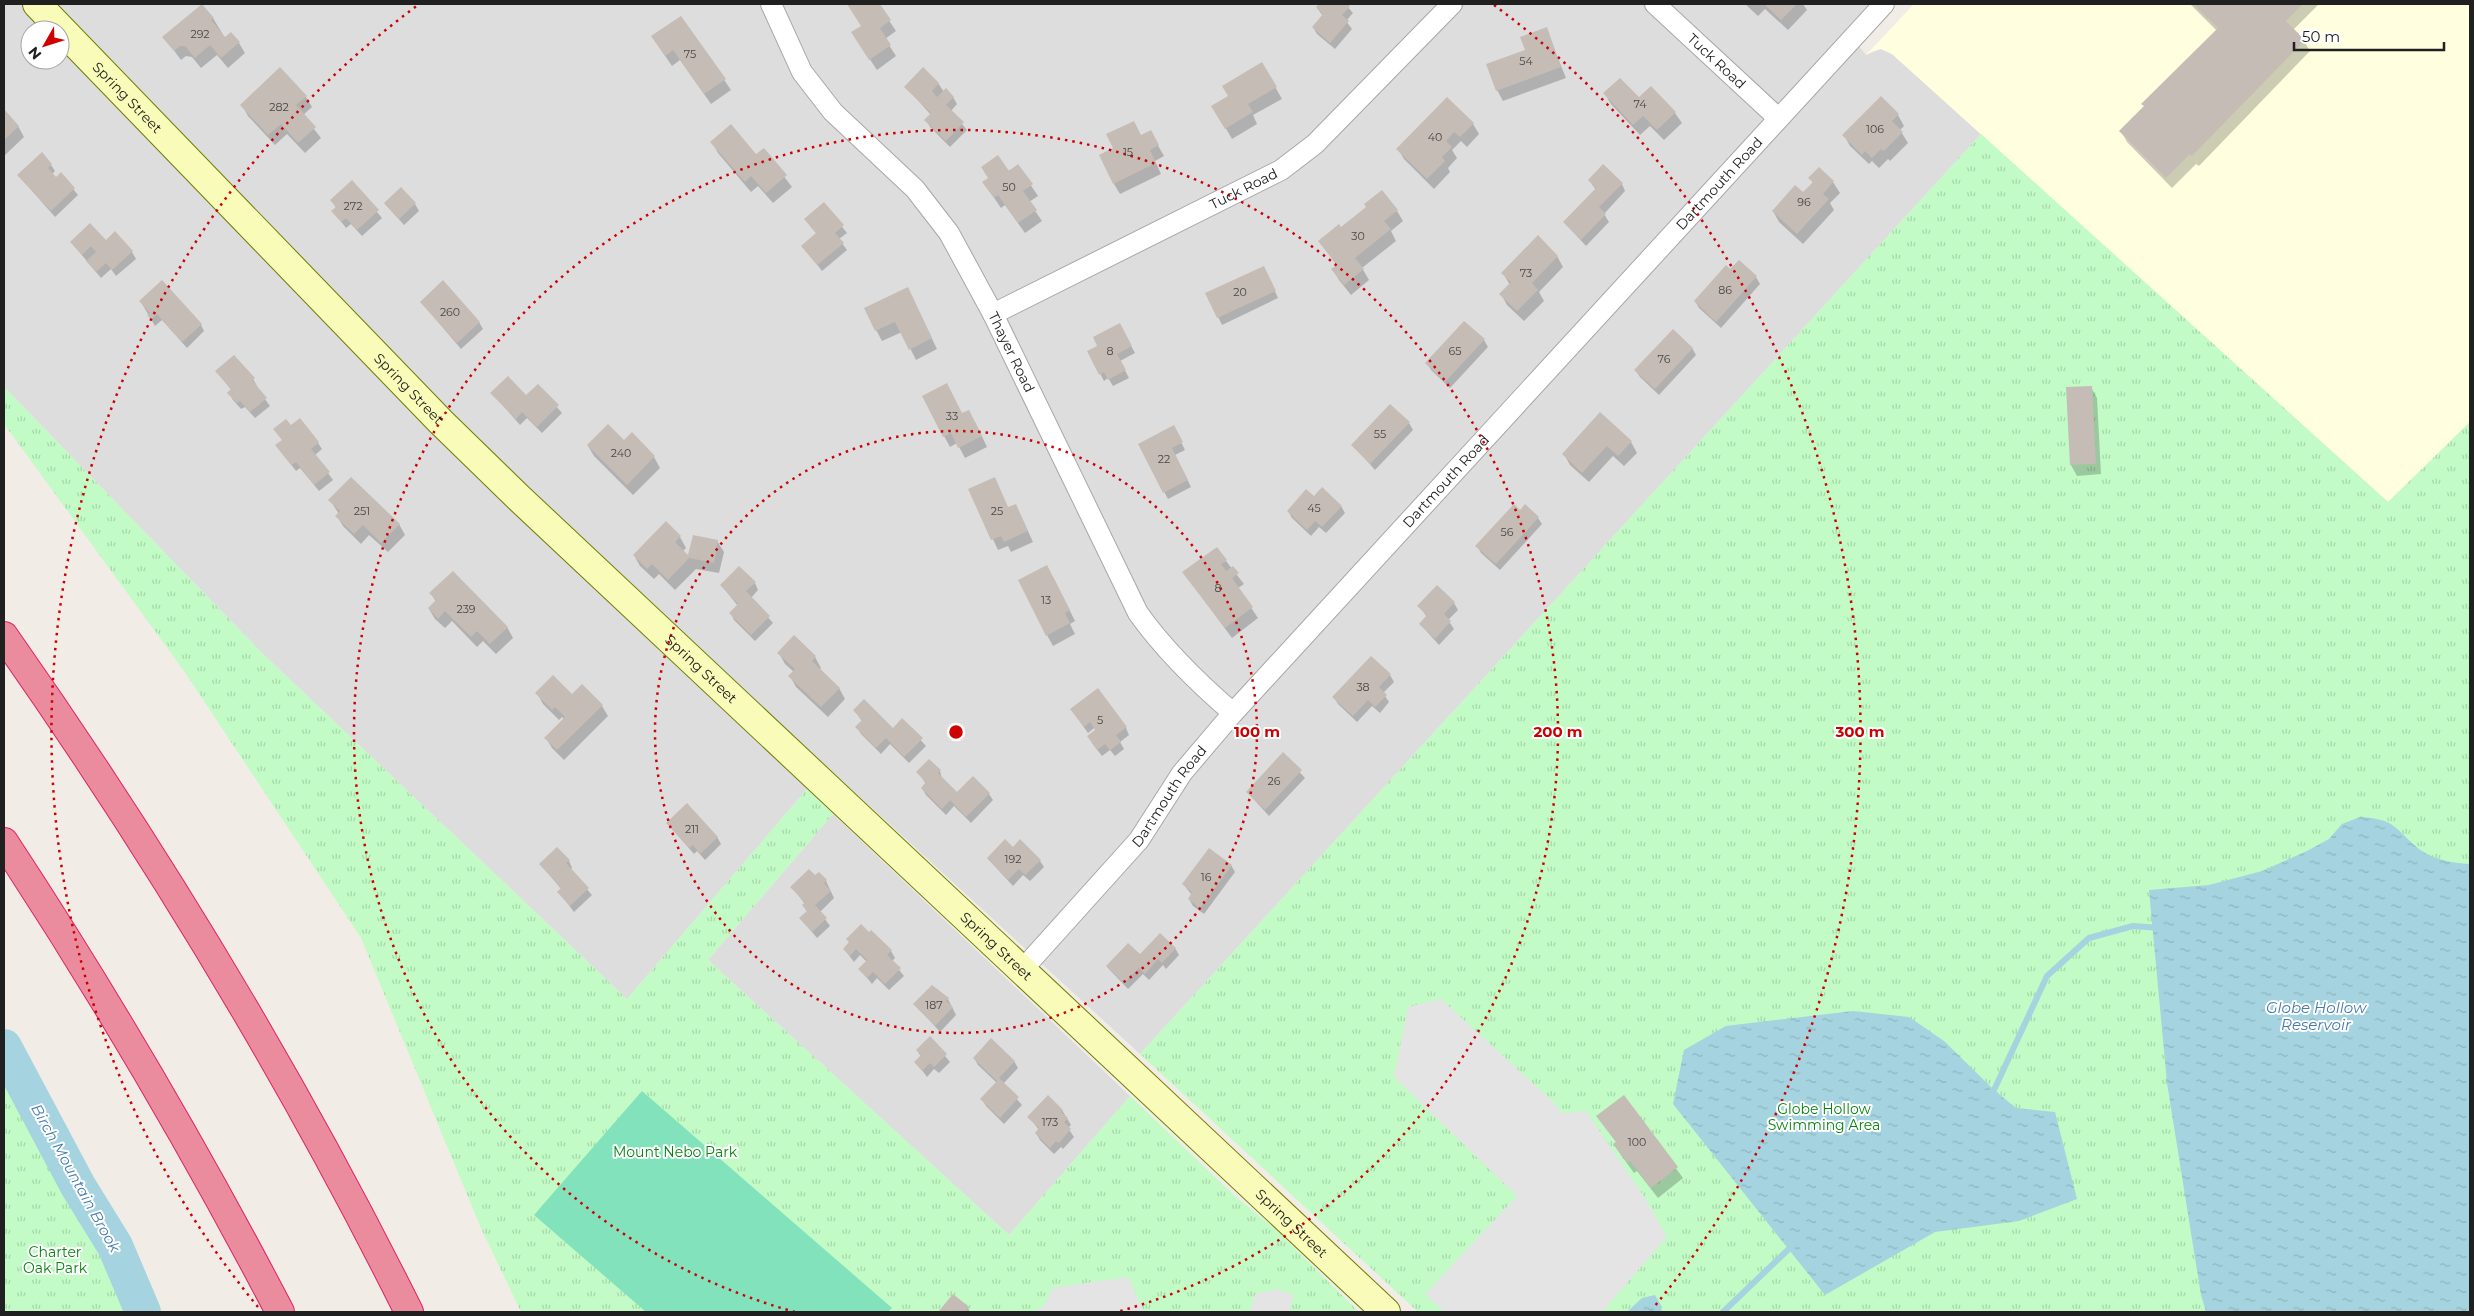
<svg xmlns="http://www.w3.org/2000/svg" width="2474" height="1316" viewBox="0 0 2474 1316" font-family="Montserrat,sans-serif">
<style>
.residential{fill:#dedddd;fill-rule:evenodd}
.education{fill:#ffffe0}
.park{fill:url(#park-tufts)}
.pitch{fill:#82e2bb}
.parking{fill:#e4e4e4}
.water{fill:url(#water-ripples)}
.shadow{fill:#0003}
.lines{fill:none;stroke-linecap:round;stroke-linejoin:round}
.stream{stroke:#a5d3df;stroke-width:6}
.river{stroke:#a5d3df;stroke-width:36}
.building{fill:#c5bcb5}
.street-casing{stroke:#a7a7a7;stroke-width:22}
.secondary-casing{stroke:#707c02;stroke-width:30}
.highway-casing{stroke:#e02165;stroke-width:30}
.street{stroke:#fff;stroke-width:20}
.secondary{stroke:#f9fbb9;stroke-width:28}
.highway{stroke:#ea8c9e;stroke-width:28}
.ring{fill:none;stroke:#cf0002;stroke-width:2.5;stroke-dasharray:2.5 5}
.labels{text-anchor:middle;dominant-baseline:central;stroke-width:4;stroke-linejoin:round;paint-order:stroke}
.number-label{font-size:11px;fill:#494745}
.street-label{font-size:14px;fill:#202020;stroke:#fff}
.park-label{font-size:14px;fill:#088311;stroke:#fff}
.water-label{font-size:15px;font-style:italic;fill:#457aab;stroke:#fff}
.centre{fill:#cf0002;stroke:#fff;stroke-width:2.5}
.ring-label{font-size:15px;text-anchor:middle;font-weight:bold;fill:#cf0002;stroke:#fff;stroke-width:4;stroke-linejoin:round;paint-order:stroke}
</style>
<defs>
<pattern id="park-tufts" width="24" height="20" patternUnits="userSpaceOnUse" patternTransform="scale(1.25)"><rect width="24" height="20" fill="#c2fbc6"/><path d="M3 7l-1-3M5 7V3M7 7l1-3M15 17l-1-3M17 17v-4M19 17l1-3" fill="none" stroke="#a6d7aa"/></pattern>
<pattern id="water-ripples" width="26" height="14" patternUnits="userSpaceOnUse" patternTransform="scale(1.25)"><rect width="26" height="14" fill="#a5d3df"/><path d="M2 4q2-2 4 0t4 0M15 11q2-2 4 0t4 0" fill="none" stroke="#8eb5bf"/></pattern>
</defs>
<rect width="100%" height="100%" fill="#f1ede6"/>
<path class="residential" d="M4 4H1871L1846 29 1866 55 1881 49 1892 54 1981 134 1140 1054 823 763 807 789 627 999 262 653 4 387ZM30 30H60V60H30Z
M833 814 1130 1096 1009 1235 708 960Z"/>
<path class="education" d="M1914 4H2470V422L2388 502 1892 54 1881 49 1873 51 1866 55Z"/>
<path class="park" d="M1981 134 2388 502 2470 422V1312H1418L1140 1054Z
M4 387 262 653 627 999 807 789 833 814 708 960 1009 1235 1130 1096 1236 1197 1274 1228 1359 1312H521L480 1226 361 938 184 671 4 424Z
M4 1066 23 1094 107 1248 146 1312H4Z"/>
<path class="pitch" d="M642 1091 892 1308 888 1312H646L534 1215Z"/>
<path class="parking" d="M1441 999 1552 1101 1562 1113 1586 1111 1645 1198 1667 1237 1602 1312H1444L1425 1294 1517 1196 1394 1077 1408 1007Z
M1128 1277 1144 1312H1034L1045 1305 1052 1288Z
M1277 1289 1294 1295 1289 1312H1250L1255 1294Z"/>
<path class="water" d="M2360 817C2396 819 2394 828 2419 849 2434 860 2452 863 2470 864V1312H2206L2201 1295 2167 1083 2149 890 2209 885 2262 871 2307 851 2329 839 2342 824Z
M1853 1011 1909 1017 1944 1041 1994 1090 2016 1108 2055 1112 2077 1199 2019 1221 1935 1232 1825 1295 1673 1104 1684 1050 1726 1026Z
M1655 1295 1662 1307 1661 1312H1627L1642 1298Z"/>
<path class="shadow" d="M848 4H878L896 31 885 39 896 56 877 70 859 43 862 27Z
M1321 4H1345L1353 13 1346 21 1352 29 1335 49 1317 34 1313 27 1323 16 1317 8Z
M1745 4H1803L1807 10 1788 30 1765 9 1758 16Z
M2190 4H2319L2293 30 2304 41 2310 51 2199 166 2196 164 2172 188 2127 142 2121 131 2217 31Z
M681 17 731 90 711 104 680 60 672 66 659 47Z
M213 18 225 38 239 43 245 53 228 68 217 55 201 68 192 57 186 56 181 60 164 37Z
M1546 29 1566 78 1503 101 1497 90Z
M1262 64 1282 99 1253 115 1257 124 1232 139 1213 106 1229 96Z
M938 83 944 92 953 97 957 104 951 111 967 130 950 147 930 127 926 120 931 115 906 87Z
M1651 87 1675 113 1682 123 1664 140 1650 126 1640 135 1611 104 1605 94 1638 99Z
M306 97 312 107 303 115 321 138 305 153 287 134 275 145 248 116 242 105Z
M1881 98 1898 115 1904 126 1900 130 1908 143 1890 161 1888 159 1879 168 1872 161 1869 164 1850 146 1844 135Z
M1447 99 1473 124 1479 134 1467 147 1461 141 1452 150 1457 158 1448 168 1450 172 1434 189 1404 159 1398 149Z
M4 111 18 126 24 137 4 156Z
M1141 136 1156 142 1164 156 1155 161 1161 174 1120 194 1114 184Z
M712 142 756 156 763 149 792 187 773 203 758 186 751 192 718 153Z
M51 165 55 171 52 174 56 179 61 174 78 195 55 217 19 176Z
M1018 166 1038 196 1029 202 1042 221 1025 233 1005 205 1001 208 984 183Z
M1819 169 1833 182 1840 193 1830 203 1834 210 1803 244 1779 222 1773 211 1803 194 1813 183 1810 178Z
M1589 180 1622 184 1625 191 1604 214 1609 222 1586 246 1564 222 1596 190Z
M352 182 382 218 362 236 351 224 346 228 333 211 336 208 332 200Z
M385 204H415L419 211 404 225Z
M824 204 847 233 839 239 847 250 822 271 803 246 817 234 810 226Z
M1397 211 1403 221 1391 231 1396 241 1362 268 1369 280 1351 295 1339 280 1333 270 1337 266 1320 241 1341 229Z
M106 241 132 252 136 259 116 276 111 269 101 278 71 242Z
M1557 256 1563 267 1539 292 1544 301 1524 321 1507 305 1501 294 1510 285 1503 273Z
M1739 262 1756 277 1760 284 1721 328 1699 308 1695 301Z
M1267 274 1278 298 1222 325 1207 294Z
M908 289 937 349 916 360 902 332 882 341 865 309Z
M141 302 201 325 204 331 187 348 162 320 155 326Z
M421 302 479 322 483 329 461 349Z
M1465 322 1484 340 1488 347 1450 388 1431 370 1427 363Z
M1119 324 1135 353 1120 361 1129 378 1113 386 1108 378 1104 381 1089 352 1099 346Z
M1692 348 1696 355 1659 395 1640 377 1636 371Z
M217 371 253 379 257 386 256 387 270 406 255 418 245 407 241 409 233 400 229 393 232 391Z
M538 385 562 413 542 433 527 418 520 425 492 393 526 397Z
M2091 387 2097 398 2101 474 2077 476 2071 465 2067 388Z
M1600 414 1631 442 1637 453 1624 466 1613 456 1589 482 1570 465 1564 454Z
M962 415 975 422 987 447 965 458 957 443 950 447 944 436Z
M1409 423 1413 430 1375 470 1353 445Z
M291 427 318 443 322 449 315 455 333 480 319 491 300 468 296 471 277 446 283 441 274 429Z
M632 434 654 457 660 468 633 495 594 456 588 446 624 442Z
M1177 434 1185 450 1175 455 1191 487 1168 499 1139 444Z
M970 490 1021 516 1033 542 1011 552 1008 546 998 550Z
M1314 498 1341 506 1345 513 1326 533 1319 527 1311 536 1292 518 1288 511Z
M330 500 399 524 405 535 388 552 369 535 361 544 343 526 337 516 339 514Z
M1521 512 1538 518 1542 524 1500 570 1481 553 1477 546Z
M666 523 680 537 686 548 683 551 689 557 717 541 724 552 719 573 696 569 675 590 659 574 654 579 640 566 634 555Z
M1226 561 1244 584 1238 588 1258 618 1232 638 1184 573Z
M1053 577 1075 621 1070 624 1075 634 1053 646 1047 635Z
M755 583 758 590 751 598 773 623 755 641 734 620 731 613 738 606 721 585Z
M431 593 507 627 513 638 496 654 483 641 477 647 452 621 445 628 435 619 429 609 436 602Z
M1454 603 1458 610 1448 620 1454 629 1439 645 1420 624 1427 617 1419 606Z
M794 637 815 657 821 668 819 670 839 688 845 699 828 717 796 687 790 676 794 672 785 664 779 653Z
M1371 657 1390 675 1394 682 1383 693 1389 702 1380 713 1372 706 1357 722 1338 704 1334 697Z
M537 693 572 695 602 706 608 716 564 760 552 748 546 738 564 719 562 717 559 720 543 704Z
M854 710 893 729 902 720 926 746 909 763 890 744 881 754 861 734 857 727 862 721Z
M1076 716 1126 728 1129 735 1120 742 1124 749 1115 756 1110 750 1102 756 1092 743 1096 731 1094 728 1088 733Z
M1283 754 1305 778 1269 816 1247 792Z
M940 771 942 779 957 793 989 794 993 800 971 823 954 806 946 815 926 795 922 788 926 784 918 772Z
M667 823 717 837 721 844 705 860 697 851 694 854Z
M988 859 1040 861 1044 867 1030 881 1023 875 1013 886Z
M569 861 572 868 570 870 592 895 574 912 559 892 561 889 541 864Z
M1231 865 1235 872 1204 914 1193 906 1189 899 1192 895 1183 884Z
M819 874 826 881 834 898 820 912 830 926 817 938 801 919 808 913 803 905 805 904 792 887Z
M850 943 891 951 895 958 892 961 904 976 889 990 877 978 872 984 860 969 867 962 860 955 854 962 844 949Z
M1175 948 1179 955 1166 969 1163 965 1149 980 1143 974 1128 989 1107 967Z
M932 987 948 999 956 1015 940 1032 915 1004Z
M930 1038 950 1062 939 1073 934 1069 927 1077 916 1062 921 1057 917 1050Z
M974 1058 1014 1061 1018 1068 1003 1084 1022 1105 1004 1124 986 1106 982 1099 997 1083 978 1065Z
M1624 1097 1683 1178 1658 1198 1637 1171 1634 1173 1621 1155 1615 1145 1617 1143 1598 1117Z
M1062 1110 1071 1125 1068 1128 1074 1137 1063 1149 1061 1147 1054 1154 1040 1140 1036 1133 1039 1130 1029 1117Z
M954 1296 968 1308 970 1312H940Z"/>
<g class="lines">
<path class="stream" d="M1989 1094 1994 1090 2047 976 2089 938 2133 926 2160 928
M1723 1312 1794 1244"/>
<path class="river" d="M4 1047 78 1186 115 1246 143 1312"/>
</g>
<path class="building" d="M202 4 214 18 211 20 225 37 231 32 240 42 221 58 210 45 195 58 185 46H180L174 51 162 37Z
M847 4H880L891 20 880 28 891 45 869 60 851 32 861 26Z
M1319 4H1347L1350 6 1342 15 1349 21 1330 43 1312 27 1323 14 1316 7Z
M1764 4H1797L1781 20Z
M2193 4H2303L2286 21 2305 40 2192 156 2190 154 2166 178 2119 131 2144 106 2141 104 2218 28Z
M681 16 726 79 704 94 673 50 665 56 651 36Z
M1547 27 1561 67 1496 91 1486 64 1525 50 1520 37Z
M1262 62 1277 87 1248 104 1253 112 1225 129 1211 106 1228 96 1222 86Z
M280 67 307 96 296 105 316 127 298 143 281 124 268 135 240 105Z
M923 67 939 83 932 91 937 97 946 88 954 97 946 105 964 122 946 141 924 120 931 113 904 87Z
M1620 78 1639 97 1651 86 1676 112 1657 130 1643 116 1633 125 1603 93Z
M1881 96 1899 114 1892 121 1903 132 1884 151 1881 149 1872 158 1865 151 1862 155 1842 135Z
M1447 97 1474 123 1460 137 1454 132 1446 141 1452 147 1442 157 1445 161 1427 179 1396 149Z
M4 109 19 126 4 140Z
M1134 121 1141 135 1151 130 1159 145 1150 150 1156 163 1113 184 1099 155 1113 148 1106 134Z
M731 124 756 154 764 148 787 175 766 193 751 176 745 182 710 142Z
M42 152 52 164 48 168 56 177 61 172 75 188 51 211 17 175Z
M998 155 1009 171 1018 164 1033 184 1023 191 1037 210 1018 223 998 195 994 198 982 182 988 178 981 167Z
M1603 164 1623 183 1599 207 1606 214 1581 240 1563 222 1596 188 1588 180Z
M1819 167 1834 181 1823 194 1829 199 1797 234 1772 211 1795 185 1803 192 1813 182 1808 178Z
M352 180 379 210 357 230 346 218 341 222 331 211 336 207 330 200Z
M401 187 416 203 399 219 384 203Z
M1382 190 1398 210 1384 221 1391 229 1355 258 1364 269 1344 285 1331 269 1337 265 1318 241 1339 224 1341 227 1366 207 1364 204Z
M824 202 844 225 835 233 844 243 817 265 801 246 816 233 804 219Z
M90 223 106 240 115 231 133 251 112 270 106 263 96 272 86 261 96 252 91 246 82 255 70 242Z
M1538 235 1558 256 1532 283 1538 290 1517 311 1499 294 1511 282 1501 273Z
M1739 260 1757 276 1716 322 1694 301 1726 265 1730 269Z
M1264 266 1276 291 1217 318 1205 293Z
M162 280 202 324 182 342 157 314 151 320 147 315 150 313 139 301Z
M443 280 480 322 457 343 420 302Z
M908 287 932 338 909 350 895 322 875 331 864 308Z
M1464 321 1485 339 1445 382 1425 363Z
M1120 323 1132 346 1117 354 1126 370 1108 380 1104 372 1099 375 1087 351 1097 346 1093 337Z
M1673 329 1693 348 1655 389 1634 370Z
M234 355 255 378 252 380 267 398 250 412 240 401 237 403 227 393 231 389 215 371Z
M508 376 526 395 538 384 559 405 537 427 522 412 516 419 490 393Z
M947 383 962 413 969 410 982 436 958 448 951 433 943 437 922 396Z
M2092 386 2096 464 2070 465 2066 387Z
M1390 404 1410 422 1370 464 1351 445Z
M1600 412 1632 441 1618 456 1607 446 1582 473 1562 454Z
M300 418 319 442 311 449 330 472 314 485 296 462 291 465 275 445 282 440 273 429 286 419 291 425Z
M608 424 624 440 632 432 655 456 627 485 587 445Z
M1174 425 1183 442 1172 448 1188 480 1163 493 1138 444Z
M351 477 400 524 381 543 363 525 354 534 335 516 340 511 328 500Z
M995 477 1008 507 1016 504 1028 531 1004 542 1001 536 991 540 968 489Z
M1322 487 1342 506 1322 527 1315 521 1307 530 1287 511 1306 489 1314 496Z
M1514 504 1520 510 1525 504 1539 517 1496 564 1475 546Z
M666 521 681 536 675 542 688 555 693 535 718 540 714 563 689 558 668 580 652 564 647 569 633 555Z
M1217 547 1227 560 1221 564 1226 571 1233 566 1239 573 1232 578 1253 607 1225 628 1182 572Z
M1047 565 1070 610 1065 613 1070 623 1046 636 1018 580Z
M739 566 756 582 746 591 770 616 751 635 729 613 738 604 720 585Z
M453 571 508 627 490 644 477 631 471 637 445 611 438 619 428 608 436 600 429 593Z
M1437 585 1455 602 1444 614 1451 621 1435 639 1419 624 1427 615 1417 606Z
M794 635 816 656 812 661 840 688 821 707 788 676 795 669 777 653Z
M1371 656 1391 674 1379 687 1387 695 1375 707 1368 700 1353 716 1332 697Z
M553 675 572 694 582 684 603 705 557 750 544 738 565 717 555 707 552 710 535 693Z
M1098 688 1127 727 1116 735 1121 742 1110 750 1105 744 1097 750 1087 736 1095 730 1090 722 1084 727 1070 709Z
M864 699 893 728 902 718 923 738 904 757 886 738 876 748 855 727 862 720 853 710Z
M1283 752 1302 770 1265 810 1246 792Z
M929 759 941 770 938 773 957 792 973 776 990 793 966 817 950 800 942 809 921 788 926 782 916 772Z
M687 803 718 837 700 854 693 845 689 848 666 823Z
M1005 839 1013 847 1020 839 1041 860 1025 875 1019 869 1008 880 987 858Z
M557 847 570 860 566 863 589 888 570 906 557 892 561 888 539 864Z
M1209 848 1232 865 1200 908 1188 899 1192 892 1182 884Z
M809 869 815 875 819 872 827 880 824 883 831 891 815 905 827 918 812 932 799 918 807 911 802 905 805 902 790 887Z
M861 924 869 932 871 930 892 950 887 955 901 968 885 984 873 972 867 978 858 969 867 960 856 949 850 956 843 949 849 942 846 939Z
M1160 933 1176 948 1162 963 1158 959 1145 974 1139 968 1124 983 1106 966 1128 943 1140 954Z
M932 985 949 998 946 1001 953 1007 935 1026 913 1004Z
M930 1036 947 1054 934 1067 930 1063 922 1071 914 1062 921 1055 916 1050Z
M991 1038 1015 1061 999 1078 1019 1097 1000 1118 980 1099 997 1081 973 1058Z
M1048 1095 1063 1110 1061 1112 1068 1118 1064 1122 1071 1129 1059 1143 1056 1141 1050 1148 1035 1133 1039 1128 1027 1117Z
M1624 1095 1678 1167 1651 1188 1630 1161 1627 1163 1613 1144 1616 1142 1596 1116Z
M953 1294 969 1307 965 1312H938Z"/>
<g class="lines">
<g class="street-casing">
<g id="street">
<path id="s1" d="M771 4 802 72 833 112 915 189 949 233 993 314 1138 613C1165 651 1197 682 1233 713"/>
<path id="s2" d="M1655 4 1778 118"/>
<path id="s3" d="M993 314 1281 170 1315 144 1452 4"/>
<path id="s4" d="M1022 970 1139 840 1182 773 1233 713 1884 4"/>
</g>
</g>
<g class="secondary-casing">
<g id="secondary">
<path id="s5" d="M37 4 441 422 518 497 1386 1312"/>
</g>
</g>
<g class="highway-casing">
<path id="highway" d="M4 636C155 851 292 1077 409 1312
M4 842C104 994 196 1151 280 1312"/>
</g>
<use href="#street" class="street"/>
<use href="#secondary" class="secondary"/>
<use href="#highway" class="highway"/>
</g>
<g class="ring">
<circle cx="956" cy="732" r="301"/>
<path d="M795 1312A602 602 0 1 1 1117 1312"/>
<path d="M258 1307A904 904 0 0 1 418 5M1494 5A904 904 0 0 1 1654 1307"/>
</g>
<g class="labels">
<g class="number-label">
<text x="200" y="34">292</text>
<text x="690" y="54">75</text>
<text x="1526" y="61">54</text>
<text x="1640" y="104">74</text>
<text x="279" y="107">282</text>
<text x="1875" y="129">106</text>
<text x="1435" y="137">40</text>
<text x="1128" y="152">15</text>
<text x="1009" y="187">50</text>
<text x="1804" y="202">96</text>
<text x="353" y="206">272</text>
<text x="1358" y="236">30</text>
<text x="1526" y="273">73</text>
<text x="1725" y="290">86</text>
<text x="1240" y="292">20</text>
<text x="450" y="312">260</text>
<text x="1110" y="351">8</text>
<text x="1455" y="351">65</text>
<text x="1664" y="359">76</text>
<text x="952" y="416">33</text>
<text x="1380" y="434">55</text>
<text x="621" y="453">240</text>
<text x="1164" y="459">22</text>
<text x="1314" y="508">45</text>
<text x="362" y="511">251</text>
<text x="997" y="511">25</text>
<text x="1507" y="532">56</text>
<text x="1218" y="588">8</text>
<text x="1046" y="600">13</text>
<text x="466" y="609">239</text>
<text x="1363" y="687">38</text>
<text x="1100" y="720">5</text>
<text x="1274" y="781">26</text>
<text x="692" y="829">211</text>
<text x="1013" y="859">192</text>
<text x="1206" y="877">16</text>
<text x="934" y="1005">187</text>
<text x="1050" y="1122">173</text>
<text x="1637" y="1142">100</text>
</g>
<g class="street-label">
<text stroke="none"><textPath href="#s2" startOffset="84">Tuck Road</textPath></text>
<text stroke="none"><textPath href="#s5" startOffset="130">Spring Street</textPath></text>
<text stroke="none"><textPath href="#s4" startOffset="1052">Dartmouth Road</textPath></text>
<text stroke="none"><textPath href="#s3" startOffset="280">Tuck Road</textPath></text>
<text stroke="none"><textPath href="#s1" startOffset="428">Thayer Road</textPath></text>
<text stroke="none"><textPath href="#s5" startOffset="535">Spring Street</textPath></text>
<text stroke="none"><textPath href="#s4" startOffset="648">Dartmouth Road</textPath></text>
<text stroke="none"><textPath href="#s5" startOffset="940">Spring Street</textPath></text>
<text stroke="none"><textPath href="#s4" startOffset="228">Dartmouth Road</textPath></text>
<text stroke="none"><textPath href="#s5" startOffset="1345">Spring Street</textPath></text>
<text stroke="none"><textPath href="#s5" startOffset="1750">Spring Street</textPath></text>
</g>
<g class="park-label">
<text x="1824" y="1109">Globe Hollow<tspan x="1824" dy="16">Swimming Area</tspan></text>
<text x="675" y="1152">Mount Nebo Park</text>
<text x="55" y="1252">Charter<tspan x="55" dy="16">Oak Park</tspan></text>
</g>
<g class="water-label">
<text x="2316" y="1007">Globe Hollow<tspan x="2316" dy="17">Reservoir</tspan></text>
<text transform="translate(76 1178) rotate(61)">Birch Mountain Brook</text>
</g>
</g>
<circle cx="956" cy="732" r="8" class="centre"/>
<g class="ring-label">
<text x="1257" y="737">100 m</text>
<text x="1558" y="737">200 m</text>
<text x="1860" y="737">300 m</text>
</g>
<rect width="2474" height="1316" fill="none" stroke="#202020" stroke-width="10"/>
<g transform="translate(45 45) rotate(231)"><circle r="24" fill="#ffffff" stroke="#a6a6a6"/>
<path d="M0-4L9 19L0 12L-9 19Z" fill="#cf0002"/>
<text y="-8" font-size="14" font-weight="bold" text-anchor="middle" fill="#202020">N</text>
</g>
<path d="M2294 42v8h150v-8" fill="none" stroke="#202020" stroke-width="2.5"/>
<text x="2302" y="42" font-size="15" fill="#202020" stroke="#ffffff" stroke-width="4" paint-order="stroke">50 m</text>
</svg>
